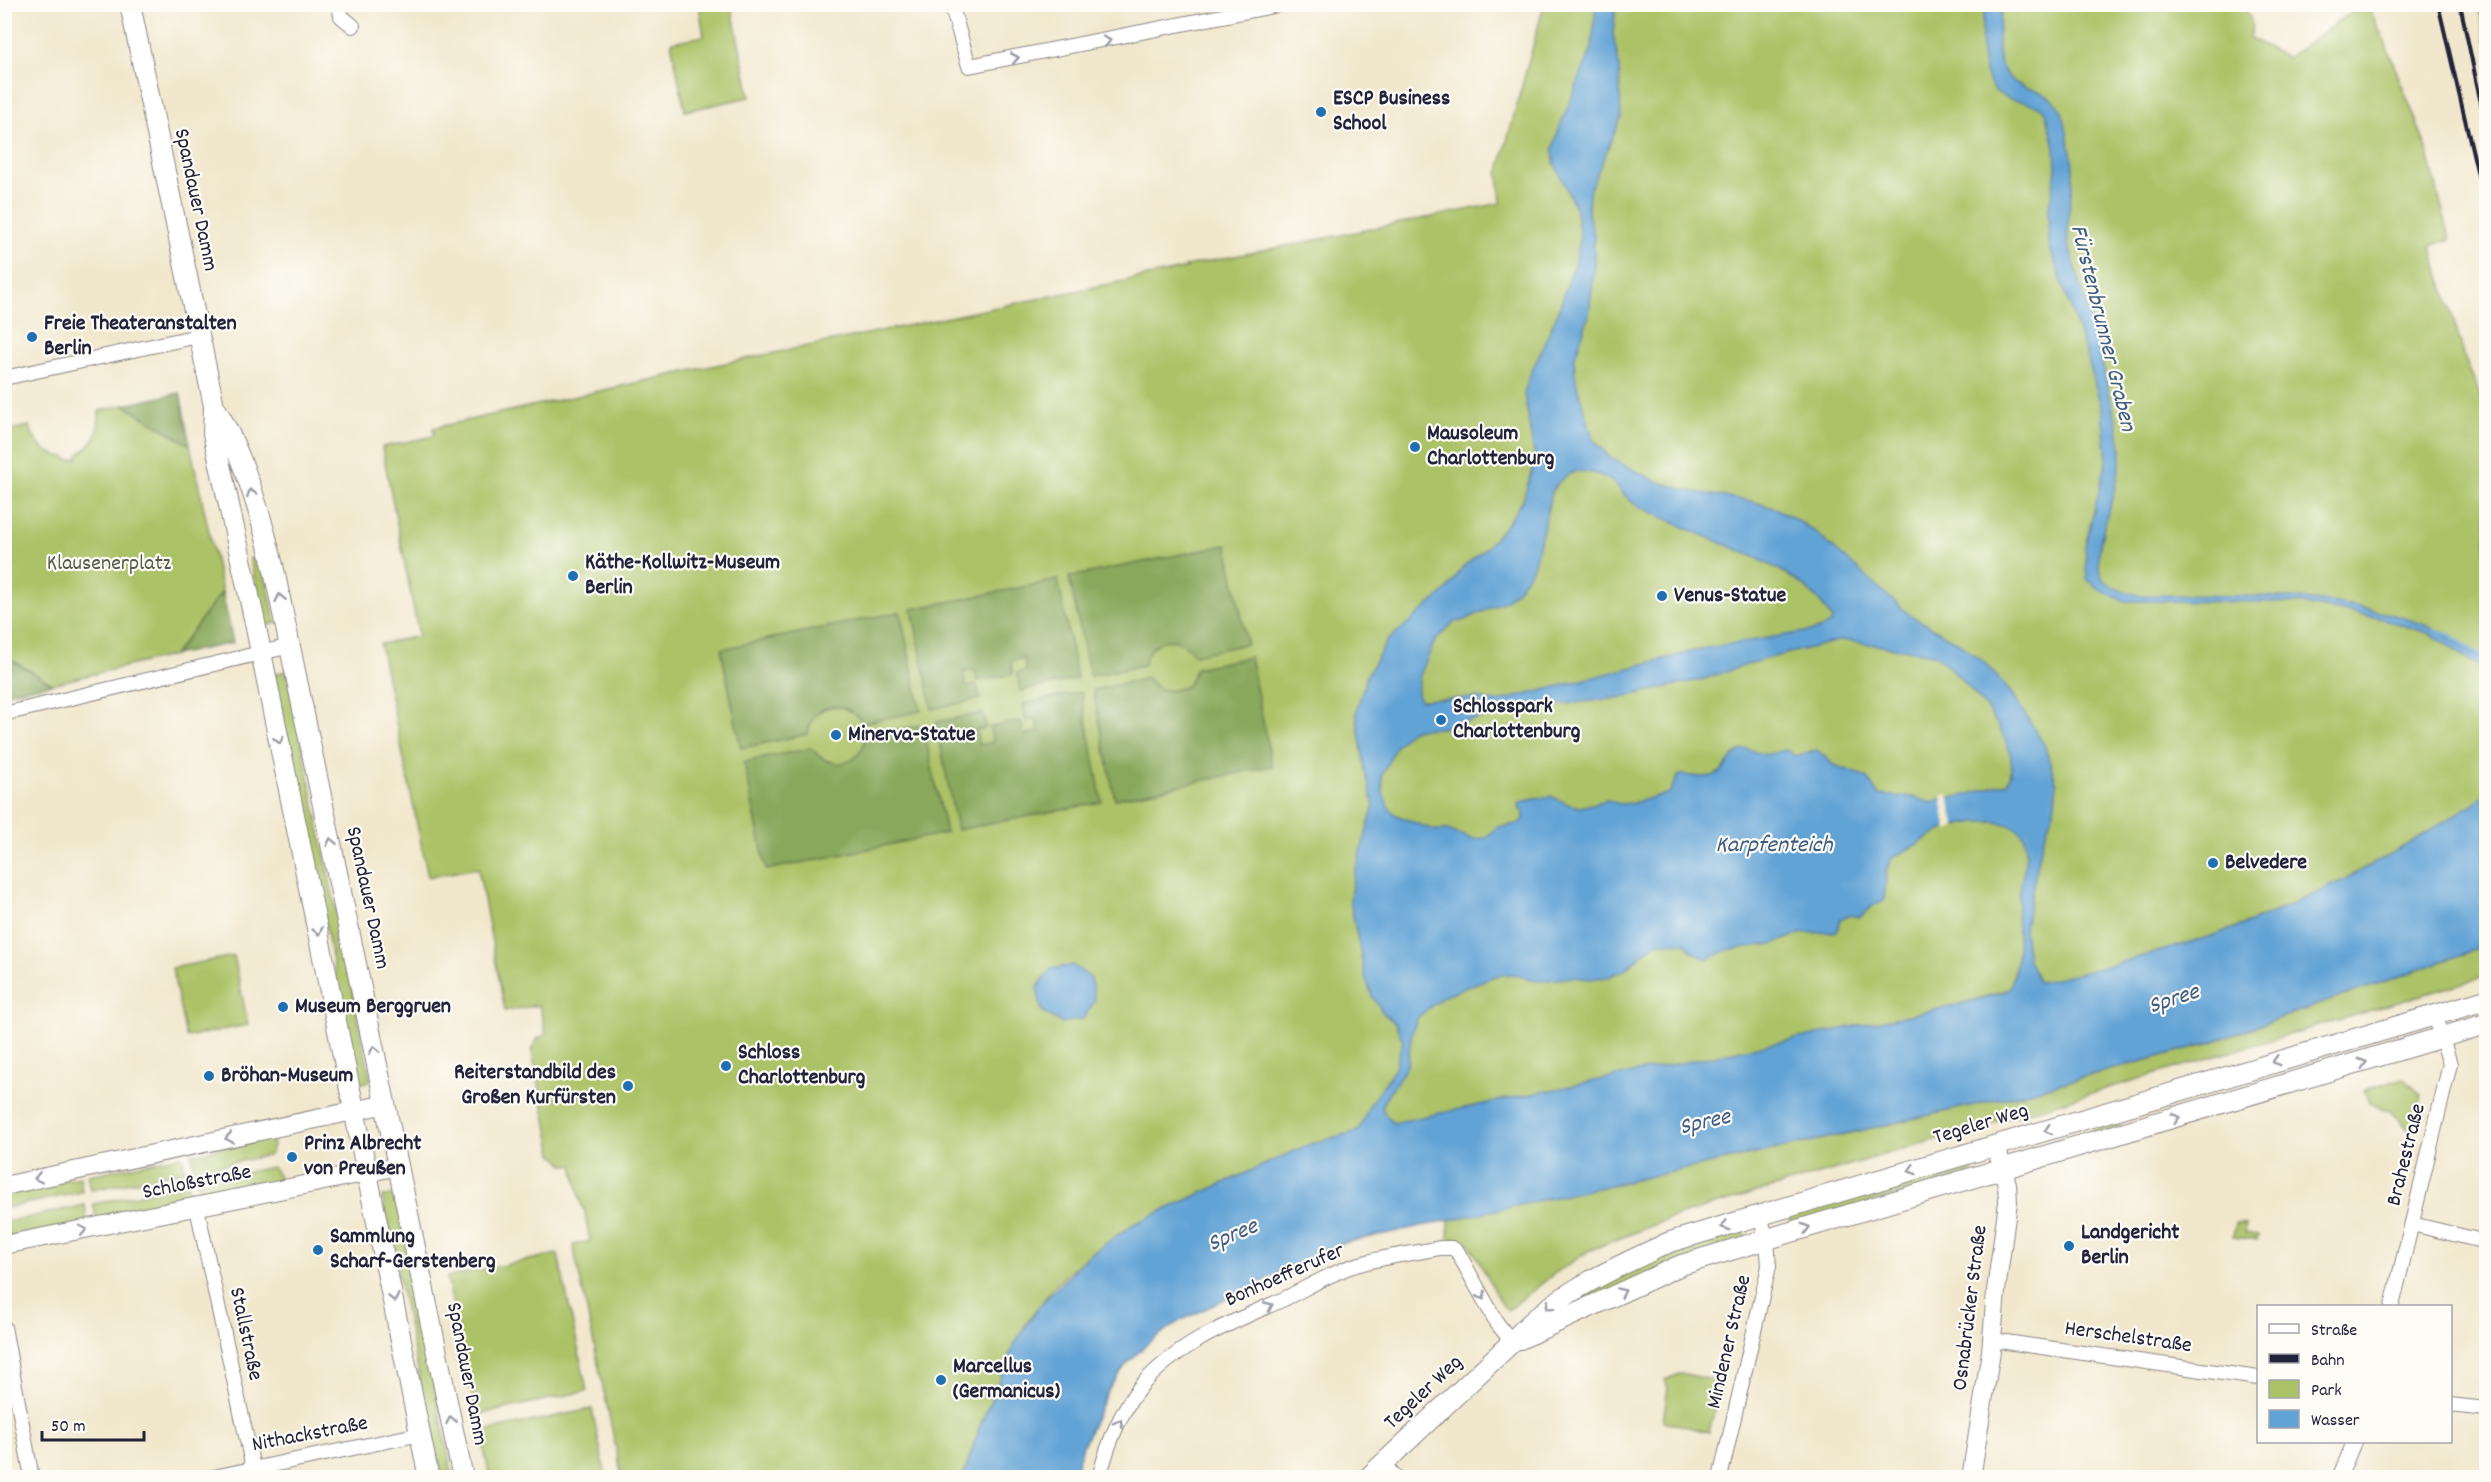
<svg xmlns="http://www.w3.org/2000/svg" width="2491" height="1482" viewBox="0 0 2491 1482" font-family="Dekko,sans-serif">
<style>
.green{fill:#acc266;stroke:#677250;stroke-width:1.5}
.forest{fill:#89a85b;stroke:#56654b;stroke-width:1.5}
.water{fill:#62a3d5;stroke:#426288;stroke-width:1.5;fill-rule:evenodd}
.pier{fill:#f1e7cc}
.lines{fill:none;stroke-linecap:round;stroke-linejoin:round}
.stream{stroke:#62a3d5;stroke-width:4}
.minor-casing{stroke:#8a8484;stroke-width:16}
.tertiary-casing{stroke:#8a8484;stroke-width:20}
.secondary-casing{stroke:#8a8484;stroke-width:22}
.minor{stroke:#fff;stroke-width:14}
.tertiary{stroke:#fff;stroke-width:18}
.secondary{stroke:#fff;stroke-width:20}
.rail{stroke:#22223b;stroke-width:4}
.oneway{stroke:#9c9ca7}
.poi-dot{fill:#1f6fb2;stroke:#fdfcf7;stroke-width:2}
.labels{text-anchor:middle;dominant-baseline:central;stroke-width:4.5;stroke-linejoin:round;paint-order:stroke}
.poi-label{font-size:22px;font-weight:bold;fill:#22223b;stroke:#fdfcf7;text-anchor:start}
.street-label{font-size:22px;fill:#22223b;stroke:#fdfcf7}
.park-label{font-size:22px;fill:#525a4a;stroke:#fdfcf7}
.water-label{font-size:24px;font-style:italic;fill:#3f5c80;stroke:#fdfcf7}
</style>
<rect width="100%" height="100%" fill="#fdfcf7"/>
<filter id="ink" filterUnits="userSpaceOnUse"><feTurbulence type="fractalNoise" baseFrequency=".0167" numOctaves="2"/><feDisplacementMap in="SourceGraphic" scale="12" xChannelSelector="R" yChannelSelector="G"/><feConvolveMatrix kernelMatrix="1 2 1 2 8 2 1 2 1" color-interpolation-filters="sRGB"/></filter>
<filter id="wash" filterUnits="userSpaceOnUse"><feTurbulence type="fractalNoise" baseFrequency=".008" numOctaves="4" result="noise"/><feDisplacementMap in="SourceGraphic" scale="24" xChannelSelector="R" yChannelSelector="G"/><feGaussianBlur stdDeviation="1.35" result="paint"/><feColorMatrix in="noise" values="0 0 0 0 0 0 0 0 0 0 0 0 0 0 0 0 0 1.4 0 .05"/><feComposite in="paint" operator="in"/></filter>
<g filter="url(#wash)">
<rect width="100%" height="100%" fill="#f1e7cc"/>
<path class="green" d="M699 5H731L750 97 685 111 671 42 704 36Z
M1544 5H2242C2251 17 2254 23 2250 38L2287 58 2356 9 2353 5H2367L2384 40 2426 146 2450 239 2431 246 2467 364 2486 408V795C2408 847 2325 894 2237 927 2180 948 2121 963 2062 978 2046 982 2029 982 2013 987 1994 994 1976 1000 1957 1005L1358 1131 1310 1144 1134 1224 1089 1255 1069 1272 1053 1288 1027 1322 1009 1356 980 1426 963 1477H622L573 1245 590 1241 584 1208H582L573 1165H564L553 1154 532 1052 536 1040 546 1034 539 1005 505 1011 478 868 428 877 380 644 419 636 382 447 434 436 433 428 721 364 1187 268 1185 266 1501 203 1498 174Z
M2478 5H2486V43Z
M124 405 190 445 222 592 174 655 52 684 5 656 4 431 29 426C36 445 45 454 65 457L67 460 78 458V455C97 441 99 434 99 411Z
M261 556 276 623 265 626 250 559Z
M287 671 371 1081 358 1084 274 674Z
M2486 946V976L1674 1217 1590 1250 1554 1274 1508 1310 1503 1306 1469 1243 1448 1238 1449 1220 1823 1139 2018 1095 2209 1043Z
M234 956 248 1025 186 1037 172 968Z
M2404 1078 2421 1095 2413 1129 2410 1131 2390 1111 2369 1103 2364 1090Z
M2122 1116 2120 1127 2032 1154 2030 1149 2089 1132 2110 1120Z
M271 1138 273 1145 270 1155 195 1170 191 1154Z
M182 1156 185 1171 91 1190 88 1175Z
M1970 1162 1973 1173 1791 1226 1788 1214Z
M272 1167 278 1175 280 1183 208 1198 207 1195 200 1196 197 1182Z
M80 1177 82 1192 5 1208V1192Z
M188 1184 190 1198 185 1199 186 1202 97 1220 93 1204Z
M395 1194 453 1477H440L382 1197Z
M85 1205 87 1222 9 1238 6 1222Z
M2235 1223 2246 1224 2245 1233 2258 1235 2257 1240 2233 1237Z
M1743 1228 1746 1239 1538 1324 1554 1308 1659 1255Z
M558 1254 587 1391 476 1415 447 1277Z
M1681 1373 1721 1382 1709 1432 1663 1421 1668 1388 1665 1380Z
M592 1409 606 1477H490L480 1432Z"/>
<path class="forest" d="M180 393 190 445 124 405Z
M1227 545 1247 644 1194 655C1179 631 1148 638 1144 665L1090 676 1069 577Z
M1058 580 1077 679 1020 691 1017 673 1026 671 1024 658 1011 661 1013 674 977 681 975 670 963 672 966 687 977 685 980 699 932 709 912 609Z
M222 592 233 643 174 655Z
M900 612 921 711 863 723C845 698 813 701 808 734L741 748 721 649Z
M4 656H5L52 684 5 693Z
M1250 657 1272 766 1115 799 1093 690 1148 678C1158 693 1173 693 1188 685L1196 668Z
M1081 692 1102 802 957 830 936 722 983 713 986 728 976 730 979 745 993 742 990 727 1021 721 1024 735 1039 732 1036 719 1026 721 1023 704Z
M923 725 946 833 766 870 744 762 811 748C830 771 860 769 866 736Z"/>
<path class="water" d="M1596 5H1616L1613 34 1619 64 1621 118 1589 192 1588 214 1594 234V268L1589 315 1574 360 1576 381 1593 439 1610 458 1656 481 1689 491 1751 501 1777 509 1795 519 1814 531 1910 615 1957 642 1984 662 2012 694 2044 744 2057 784 2054 811 2043 839 2024 929 2028 960 2039 982C2071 977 2102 967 2132 959 2167 949 2203 940 2237 927 2325 895 2408 847 2486 795V946L2209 1043 2018 1095 1823 1139 1343 1243 1180 1321 1148 1343 1125 1366 1107 1392 1083 1446 1073 1477 963 1478 980 1426 1015 1343 1040 1305 1089 1255 1134 1224 1246 1173 1310 1144 1358 1131 1371 1103 1394 1070 1403 1041 1395 1023 1384 1014 1372 996 1365 976 1350 901 1352 884 1374 805 1365 770 1356 712 1367 675 1387 641 1448 589 1463 567 1485 549 1506 525 1523 500 1535 459 1524 394 1530 375 1558 312 1577 256 1580 237 1575 207 1554 162 1553 149 1559 129 1592 48ZM1578 471C1591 472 1607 476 1616 485 1624 494 1629 502 1640 507 1656 514 1671 521 1686 528 1734 550 1807 570 1832 620L1830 624 1817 630 1706 648 1497 702 1476 698 1420 700 1417 694 1420 675 1435 641 1454 622 1463 621 1507 600 1518 589 1532 569 1538 550 1552 491C1558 482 1567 473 1578 471ZM1842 640 1934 654C1960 675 2030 745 2007 783 1992 785 1957 802 1945 796L1932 803 1913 797 1878 795 1867 777 1834 765 1817 750 1795 756 1786 750C1779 750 1770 756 1763 754 1754 753 1750 746 1740 751 1728 757 1727 772 1712 776 1701 779 1690 774 1679 775L1669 793 1632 803 1619 804 1608 800 1580 807 1570 805 1551 796 1520 802 1519 808 1524 813V819L1518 824 1497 827 1486 838 1472 839 1447 830H1433L1396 815 1389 808 1383 793 1382 775 1396 746 1409 732 1415 729 1442 728 1512 710 1618 698 1704 679 1765 659ZM1977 822C2048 817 2022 861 2018 905 2016 919 2019 933 2018 947 2018 961 2014 975 2010 988L2005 992 1957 1005 1393 1123 1384 1113 1382 1104 1407 1066 1412 1032 1418 1017 1444 996 1495 976 1511 974 1540 981 1573 977 1590 979 1608 977 1624 970 1657 942 1686 943 1692 952 1707 959 1727 950 1772 944 1803 933 1834 932 1838 930 1840 919 1849 915 1860 917 1874 905 1884 900 1887 868 1892 858 1948 827Z
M1986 5H2003C1997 38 1988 77 2030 89 2040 92 2054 97 2060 108 2064 115 2066 125 2067 134 2070 146 2073 158 2073 170 2073 195 2066 216 2068 243 2083 292 2098 342 2109 392 2114 411 2120 430 2121 450 2122 487 2090 545 2101 575 2106 589 2127 592 2140 595 2212 596 2283 593 2354 606 2378 611 2402 616 2425 625 2446 635 2468 650 2486 664V671L2431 634 2376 617 2303 604 2269 602 2124 601 2100 590 2087 579 2085 546 2107 460 2102 410 2088 359 2049 245 2048 212 2056 170 2055 147 2046 112 2042 108C2029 100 2010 103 1998 93 1977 77 1980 27 1986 5Z
M1073 965 1091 978 1095 1001 1083 1019 1061 1023 1042 1011 1037 988 1051 969Z"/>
<path class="pier" d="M1948 794 1956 828 1947 831 1941 796Z"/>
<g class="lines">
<path class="stream" d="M2433 631 2449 635 2486 661"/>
</g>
</g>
<g filter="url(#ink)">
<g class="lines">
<g class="minor-casing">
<path id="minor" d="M339 4 341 16 353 26
M951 4 969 66 1283 4
M4 378 198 336
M4 714 290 646
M197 1208 253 1468
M2412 1224 2486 1242
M2392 1306 2450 1064 2435 1015
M4 1327 32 1478
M1992 1340 2258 1378
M2450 1405 2486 1409
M1383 1464 1396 1478
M209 1478 421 1434
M1099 1478C1107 1447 1120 1411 1141 1386 1178 1343 1233 1322 1284 1299 1306 1288 1328 1275 1350 1267 1378 1257 1411 1254 1440 1248H1452L1457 1251 1497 1323 1512 1342
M1720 1478 1769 1266 1767 1240 1760 1216
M2339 1478 2354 1442"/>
</g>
<g class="tertiary-casing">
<path id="tertiary" d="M4 1186 386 1104
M4 1245 399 1166
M1971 1478 1991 1351 1996 1291 2008 1202 2007 1184 1996 1146"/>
</g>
<g class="secondary-casing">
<path id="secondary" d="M130 4 214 406 213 433 254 618 429 1478
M214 406C242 451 262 518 274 570L463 1478
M1520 1339 1681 1265 2486 1024
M1368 1478 1512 1342C1554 1293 1613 1269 1670 1242L2486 1000"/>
</g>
<use href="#minor" class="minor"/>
<use href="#tertiary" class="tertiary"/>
<use href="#secondary" class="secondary"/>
<path class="rail" d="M2438 4 2486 209
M2460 4 2486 127"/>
</g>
<defs><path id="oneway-chevron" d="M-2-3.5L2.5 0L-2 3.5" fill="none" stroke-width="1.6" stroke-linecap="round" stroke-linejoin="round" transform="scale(1.5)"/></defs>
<g class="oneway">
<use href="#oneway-chevron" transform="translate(1107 41) rotate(-12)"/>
<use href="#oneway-chevron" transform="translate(1015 58) rotate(-10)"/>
<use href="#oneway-chevron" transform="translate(251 493) rotate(-109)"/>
<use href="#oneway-chevron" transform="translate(280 598) rotate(-102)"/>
<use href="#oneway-chevron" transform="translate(279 740) rotate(79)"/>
<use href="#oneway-chevron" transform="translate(331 842) rotate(-102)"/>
<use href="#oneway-chevron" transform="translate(318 931) rotate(78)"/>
<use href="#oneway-chevron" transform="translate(374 1050) rotate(-102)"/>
<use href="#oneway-chevron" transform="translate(2276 1061) rotate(164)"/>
<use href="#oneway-chevron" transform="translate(2363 1063) rotate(-17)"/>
<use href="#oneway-chevron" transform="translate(2176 1118) rotate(-17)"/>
<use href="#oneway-chevron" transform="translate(2048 1130) rotate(162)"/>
<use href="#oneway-chevron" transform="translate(229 1138) rotate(168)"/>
<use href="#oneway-chevron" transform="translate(1912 1170) rotate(163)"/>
<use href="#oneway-chevron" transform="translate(38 1178) rotate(168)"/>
<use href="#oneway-chevron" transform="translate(1725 1226) rotate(164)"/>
<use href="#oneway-chevron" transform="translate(1806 1228) rotate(-16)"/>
<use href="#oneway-chevron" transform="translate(83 1230) rotate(-11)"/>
<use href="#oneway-chevron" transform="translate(1622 1292) rotate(-25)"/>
<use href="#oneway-chevron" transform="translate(1482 1296) rotate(61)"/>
<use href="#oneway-chevron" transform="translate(394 1298) rotate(78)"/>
<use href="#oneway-chevron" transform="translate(1269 1306) rotate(-25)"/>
<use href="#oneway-chevron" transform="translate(1549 1306) rotate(140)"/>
<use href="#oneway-chevron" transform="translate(451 1420) rotate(-101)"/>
<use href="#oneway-chevron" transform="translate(1119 1423) rotate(-64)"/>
</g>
</g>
<g class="poi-dot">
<circle cx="1321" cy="112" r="6"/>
<circle cx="32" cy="337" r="6"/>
<circle cx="1415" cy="447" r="6"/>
<circle cx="573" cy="576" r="6"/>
<circle cx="1662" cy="596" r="6"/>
<circle cx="1441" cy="720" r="6"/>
<circle cx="836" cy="735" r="6"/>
<circle cx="2213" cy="863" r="6"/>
<circle cx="283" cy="1007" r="6"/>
<circle cx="726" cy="1066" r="6"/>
<circle cx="209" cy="1076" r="6"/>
<circle cx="628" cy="1086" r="6"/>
<circle cx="292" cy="1157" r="6"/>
<circle cx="2069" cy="1246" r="6"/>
<circle cx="318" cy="1250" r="6"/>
<circle cx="941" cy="1380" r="6"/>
</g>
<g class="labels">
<g class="poi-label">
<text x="1333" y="99">ESCP Business<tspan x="1333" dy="25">School</tspan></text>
<text x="44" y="324">Freie Theateranstalten<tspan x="44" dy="25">Berlin</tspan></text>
<text x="1427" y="434">Mausoleum<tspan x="1427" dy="25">Charlottenburg</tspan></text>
<text x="585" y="563">Käthe-Kollwitz-Museum<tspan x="585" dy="25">Berlin</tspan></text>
<text x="1674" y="596">Venus-Statue</text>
<text x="1453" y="707">Schlosspark<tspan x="1453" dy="25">Charlottenburg</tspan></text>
<text x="848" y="735">Minerva-Statue</text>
<text x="2225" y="863">Belvedere</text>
<text x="295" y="1007">Museum Berggruen</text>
<text x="738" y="1053">Schloss<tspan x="738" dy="25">Charlottenburg</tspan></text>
<text x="616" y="1073" text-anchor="end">Reiterstandbild des<tspan x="616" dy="25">Großen Kurfürsten</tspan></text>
<text x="221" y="1076">Bröhan-Museum</text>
<text x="304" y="1144">Prinz Albrecht<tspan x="304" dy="25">von Preußen</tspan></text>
<text x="2081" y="1233">Landgericht<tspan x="2081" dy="25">Berlin</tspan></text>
<text x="330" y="1237">Sammlung<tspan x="330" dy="25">Scharf-Gerstenberg</tspan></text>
<text x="953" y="1367">Marcellus<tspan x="953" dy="25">(Germanicus)</tspan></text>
</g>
<g class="street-label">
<text transform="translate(195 200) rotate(78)">Spandauer Damm</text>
<text transform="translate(367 898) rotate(78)">Spandauer Damm</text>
<text transform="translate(1981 1125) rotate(-17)">Tegeler Weg</text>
<text transform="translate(2407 1155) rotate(-76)">Brahestraße</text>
<text transform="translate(197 1183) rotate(-11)">Schloßstraße</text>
<text transform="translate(1285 1276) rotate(-24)">Bonhoefferufer</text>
<text transform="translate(1971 1308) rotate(-83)">Osnabrücker Straße</text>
<text transform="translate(245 1334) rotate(78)">Stallstraße</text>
<text transform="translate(2128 1338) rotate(8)">Herschelstraße</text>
<text transform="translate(1730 1342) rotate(-77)">Mindener Straße</text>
<text transform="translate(466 1374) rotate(79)">Spandauer Damm</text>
<text transform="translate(1424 1393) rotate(-43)">Tegeler Weg</text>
<text transform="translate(310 1435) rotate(-11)">Nithackstraße</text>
</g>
<g class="park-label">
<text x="109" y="564">Klausenerplatz</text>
</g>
<g class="water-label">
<text transform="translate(2102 328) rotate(76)">Fürstenbrunner Graben</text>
<text x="1774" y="846">Karpfenteich</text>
<text transform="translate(2174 1000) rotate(-18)">Spree</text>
<text transform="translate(1705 1123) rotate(-13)">Spree</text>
<text transform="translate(1233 1236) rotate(-23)">Spree</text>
</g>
</g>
<rect width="2491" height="1482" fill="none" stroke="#fdfcf7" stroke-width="24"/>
<rect x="2257" y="1305" width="195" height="138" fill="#fdfcf7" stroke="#a5a5ac" stroke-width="1.5"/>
<rect x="2269" y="1324" width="30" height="9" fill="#ffffff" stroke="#a5a5ac" stroke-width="1.5"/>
<text x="2311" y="1335" font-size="18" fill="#22223b">Straße</text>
<rect x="2269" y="1354" width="30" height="9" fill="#22223b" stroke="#a5a5ac" stroke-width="1.5"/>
<text x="2311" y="1365" font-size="18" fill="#22223b">Bahn</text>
<rect x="2269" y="1380" width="30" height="18" fill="#acc266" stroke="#a5a5ac" stroke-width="1.5"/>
<text x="2311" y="1395" font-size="18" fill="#22223b">Park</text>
<rect x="2269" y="1410" width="30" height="18" fill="#62a3d5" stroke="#a5a5ac" stroke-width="1.5"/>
<text x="2311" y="1425" font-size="18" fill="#22223b">Wasser</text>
<path d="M42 1431v9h102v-9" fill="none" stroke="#22223b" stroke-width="3"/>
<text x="51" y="1431" font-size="18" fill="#22223b" stroke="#fdfcf7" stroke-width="4.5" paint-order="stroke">50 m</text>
</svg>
